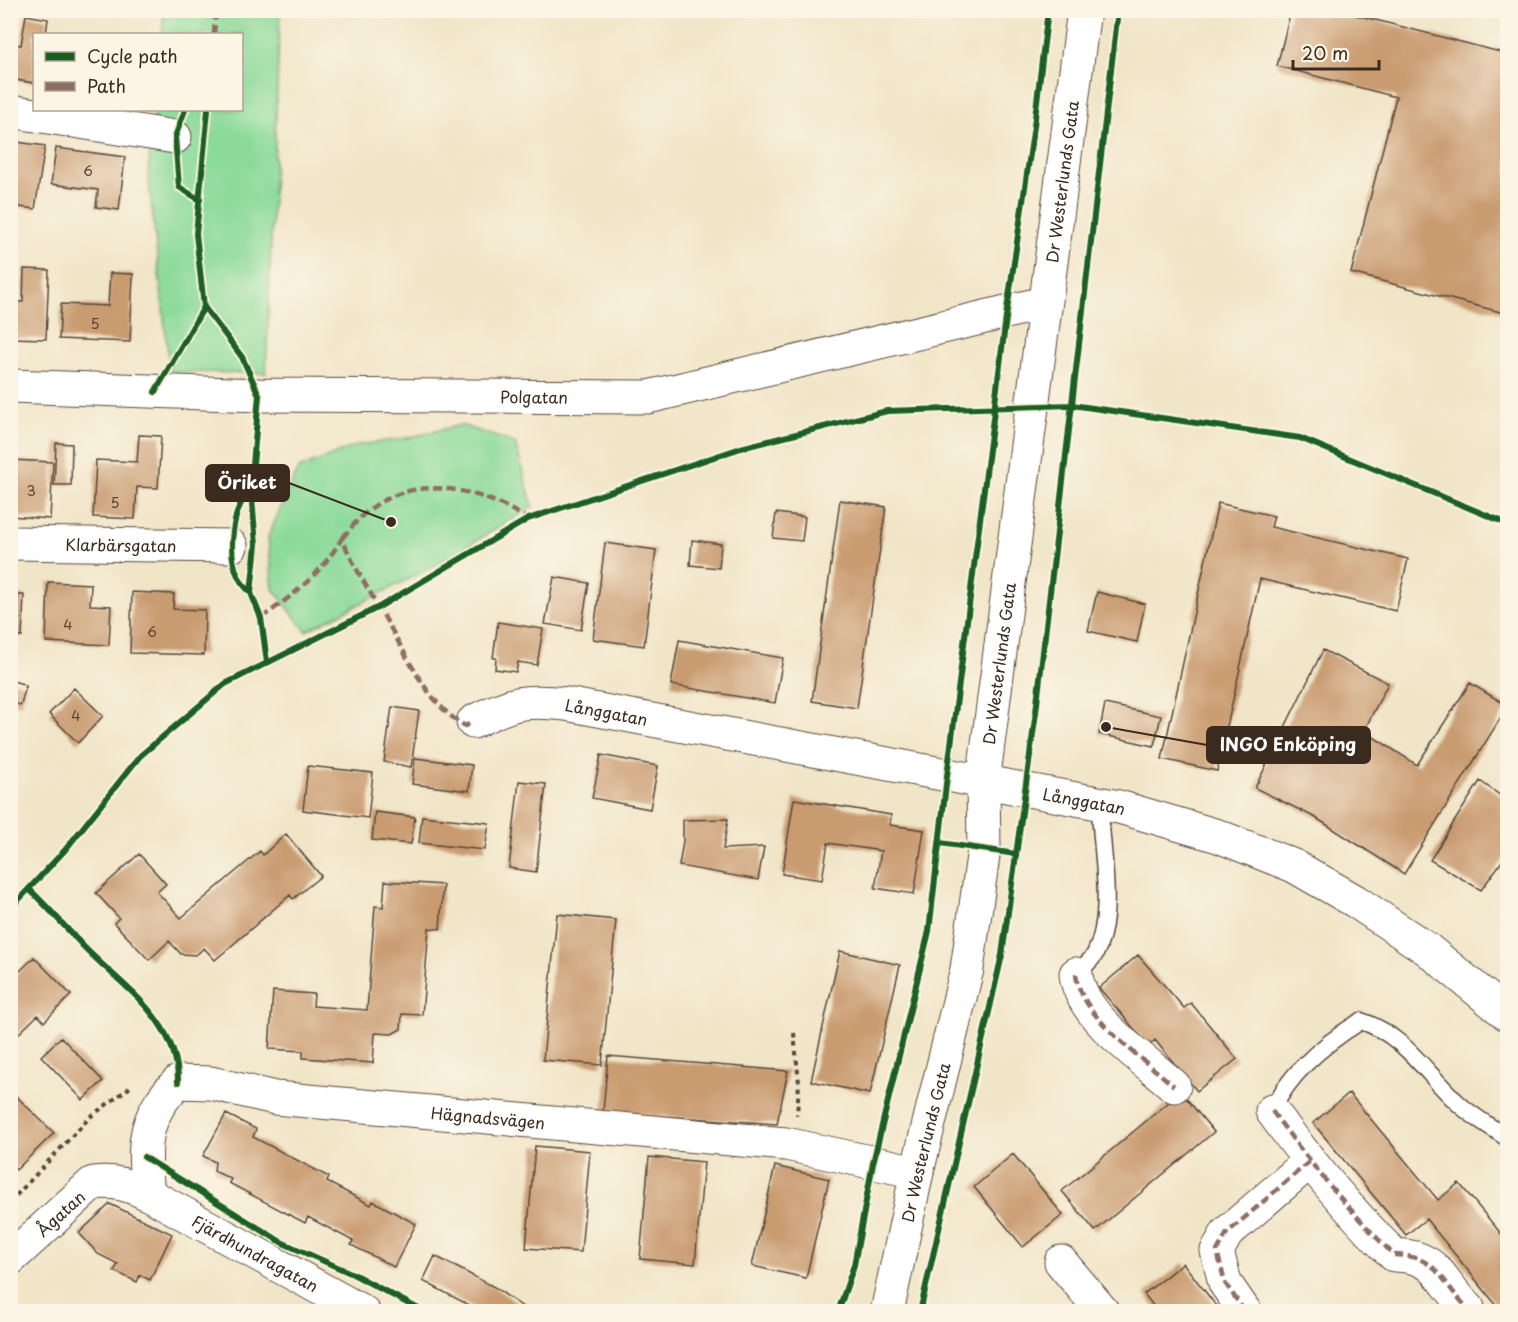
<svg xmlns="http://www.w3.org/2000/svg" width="1518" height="1322" viewBox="0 0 1518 1322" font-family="'Playpen Sans',sans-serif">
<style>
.green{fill:#8bda99;stroke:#63825c;stroke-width:1.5}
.building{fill:#c99b71}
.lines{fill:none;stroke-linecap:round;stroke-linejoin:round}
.lane-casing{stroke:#564638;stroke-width:19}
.street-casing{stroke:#564638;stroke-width:35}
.secondary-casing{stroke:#564638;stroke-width:35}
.path{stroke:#564638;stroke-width:4;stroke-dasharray:4.5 4.5;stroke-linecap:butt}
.lane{stroke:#fff;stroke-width:16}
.street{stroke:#fff;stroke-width:33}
.secondary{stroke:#fff;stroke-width:33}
.quiet{stroke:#8d6e63;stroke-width:4.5;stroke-dasharray:9 4.5;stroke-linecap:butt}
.cycleway-casing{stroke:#fcf5e5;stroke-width:10}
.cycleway{stroke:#1b5e20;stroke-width:6}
.labels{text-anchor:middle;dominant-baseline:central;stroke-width:4.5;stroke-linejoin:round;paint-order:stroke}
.number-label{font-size:14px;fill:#5e4633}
.street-label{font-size:16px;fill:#3b2a1e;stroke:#fcf5e5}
.leader{fill:none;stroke:#3b2a1e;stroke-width:2}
.callout-dot{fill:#3b2a1e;stroke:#fcf5e5;stroke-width:2}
.callout{fill:#3b2a1e;stroke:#3b2a1e;stroke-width:2}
.callout-label{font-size:18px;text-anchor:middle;font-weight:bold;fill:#fff}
</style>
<rect width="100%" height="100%" fill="#fcf5e5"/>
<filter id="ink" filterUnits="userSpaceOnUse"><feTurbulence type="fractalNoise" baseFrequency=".0167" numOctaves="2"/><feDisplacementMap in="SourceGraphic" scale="12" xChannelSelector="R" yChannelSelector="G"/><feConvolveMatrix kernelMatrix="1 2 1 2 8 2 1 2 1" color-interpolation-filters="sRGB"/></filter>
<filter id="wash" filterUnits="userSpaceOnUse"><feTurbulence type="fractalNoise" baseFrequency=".008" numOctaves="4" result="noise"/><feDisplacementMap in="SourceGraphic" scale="24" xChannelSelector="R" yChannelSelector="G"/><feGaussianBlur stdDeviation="1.35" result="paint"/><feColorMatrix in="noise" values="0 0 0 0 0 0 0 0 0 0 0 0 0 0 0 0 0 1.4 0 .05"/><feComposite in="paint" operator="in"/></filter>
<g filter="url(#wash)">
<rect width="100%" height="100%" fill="#f1e5c8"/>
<path class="green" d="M164 11H280L266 373 170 372 148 173 154 110H242V34H162Z
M461 425 515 443 533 507 432 567 306 631 273 589 268 537 298 469 358 445 402 439Z"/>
<g id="blocks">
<path class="building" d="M1291 10H1337L1508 54V314L1351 273 1396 97 1277 66Z
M26 15 48 19 46 34H34V83L10 79V44L21 45Z
M10 141 45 146 35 209 12 206 17 176 10 175Z
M56 148 125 157 119 210 96 207 98 190 51 184Z
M24 269 49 270 46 339 10 338V302H23Z
M110 273 133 274 130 342 59 339 61 304 108 306Z
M139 435 161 436 158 488 137 487 135 519 93 517 96 460 137 462Z
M56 443 72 444 71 485H54Z
M11 460 53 462 50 519 10 516Z
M840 500 886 507 857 708 812 701Z
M1218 503 1274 516 1271 527 1408 559 1396 611 1260 579 1217 771 1162 759Z
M776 513 805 517 802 541 773 538Z
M692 540 721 544 719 568 690 565Z
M605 543 656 550 644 646 593 639Z
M554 577 589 583 581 630 545 624Z
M48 582 91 584 90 605 111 606 109 645 46 642Z
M132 592 174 594 173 609 205 610 204 655 130 653Z
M1097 592 1145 604 1137 642 1088 631Z
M10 595H24L22 637H10Z
M498 622 543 629 537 665 518 662 516 672 495 669 496 658H493Z
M679 640 783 658 775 703 671 685Z
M1323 650 1388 683 1364 731 1417 765 1470 683 1508 706 1404 874 1316 818 1255 788Z
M10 680 26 685 21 705 10 703Z
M74 688 103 716 78 743 49 714Z
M1105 704 1161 716 1154 746 1099 734Z
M392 707 419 711 411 767 384 762Z
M601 755 658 766 650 809 592 798Z
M415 758 472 765 469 791 412 784Z
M308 766 373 773 368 818 303 810Z
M519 781 546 784 536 872 509 868Z
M1480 781 1508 801V853L1481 890 1430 860Z
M794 799 891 815 890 825 924 830 914 894 875 888 881 851 828 843 822 880 782 874Z
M375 812 415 817 411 844 372 840Z
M422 816 489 823 485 850 419 843Z
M728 819 723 849 764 847 758 880 679 866 683 841V820Z
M286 834 321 876 293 899 290 895 215 960 204 948 196 955 181 954 169 941 149 960 114 923 119 918 96 893 139 854 166 884 157 892 181 918 260 851 263 855Z
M385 881 443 885 440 929 429 928 422 1015 402 1014 401 1029 392 1034 375 1033 373 1063 303 1058V1051L269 1049 273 991 314 994 313 1006 367 1010 375 906 383 907Z
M557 914 616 920 602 1065 543 1060Z
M840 951 900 965 870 1094 811 1081Z
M1138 955 1184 1008 1191 1003 1237 1059 1197 1091 1155 1040 1149 1046 1099 988Z
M34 957 71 995 44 1022 38 1015 10 1042V981Z
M61 1037 103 1081 83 1100 41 1056Z
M608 1056 788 1071 777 1124 603 1112Z
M10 1090 54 1133 16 1170 10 1164Z
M1181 1092 1214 1132 1095 1231 1062 1191Z
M1349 1093 1438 1200 1459 1183 1508 1242V1312H1502L1426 1219 1406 1235 1313 1123Z
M226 1114 256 1129 253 1137 329 1177 327 1182 371 1205 373 1201 416 1224 394 1267 351 1245 353 1241 308 1217 305 1223 229 1183 231 1179 214 1171 215 1162 203 1156Z
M535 1146 590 1151 581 1252 526 1248Z
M1013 1154 1063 1215 1023 1247 974 1187Z
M649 1157 704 1162 695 1264 640 1259Z
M775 1166 829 1179 806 1278 752 1266Z
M110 1204 172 1234 150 1280 140 1275 137 1282 114 1271 118 1264 98 1254 79 1233Z
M435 1256 494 1287 530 1312H482L423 1281Z
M1183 1263 1221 1312H1158L1144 1294Z"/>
</g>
</g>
<g filter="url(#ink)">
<use href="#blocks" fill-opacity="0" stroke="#564638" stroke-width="1.5"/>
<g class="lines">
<g class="lane-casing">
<path id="lane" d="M1076 974C1082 968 1091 961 1095 954 1116 912 1100 848 1100 803
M1272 1111C1289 1073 1327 1042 1361 1021 1405 1035 1426 1074 1459 1104 1473 1117 1492 1127 1508 1139"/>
</g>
<g class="street-casing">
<g id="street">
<path d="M10 111 175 137"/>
<path id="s1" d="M10 386 259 395 648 397 1044 303"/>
<path id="s2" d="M10 543 231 546"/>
<path id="s3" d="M473 722C511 703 523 699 566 704L1119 807 1218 836 1294 866 1355 901 1427 949 1508 1015"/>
<path d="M1076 974C1080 1017 1143 1058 1174 1086"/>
<path d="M1272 1111C1309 1162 1349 1211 1394 1255 1440 1256 1439 1281 1468 1308"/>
<path id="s4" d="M148 1194C143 1146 142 1117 178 1082L211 1083 275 1098 786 1144 917 1172"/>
<path d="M1061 1262 1103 1312"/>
<path d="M1245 1312 1225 1283 1217 1251 1227 1233 1310 1161"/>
</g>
</g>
<g class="secondary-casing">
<g id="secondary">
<path id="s5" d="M10 1259 93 1183C114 1180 129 1185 148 1194L363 1312"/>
<path id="s6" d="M887 1312 917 1172 967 969 984 849 983 782 1084 10"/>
</g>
</g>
<path class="path" d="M794 1033 799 1083 797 1115
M10 1202 90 1117 133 1085"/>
<use href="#lane" class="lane"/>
<use href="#street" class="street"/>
<use href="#secondary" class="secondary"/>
<path class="quiet" d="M214 34 216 10
M342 538C349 531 356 521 364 514 414 471 477 488 528 519
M261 618C294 595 322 573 342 538 354 568 371 593 386 620 408 657 427 704 465 726L473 722
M1076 974C1080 1017 1143 1058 1174 1086
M1272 1111C1309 1162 1349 1211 1394 1255 1440 1256 1439 1281 1468 1308
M1245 1312 1225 1283 1217 1251 1227 1233 1310 1161"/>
<g class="cycleway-casing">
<path id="cycleway" d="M185 110 175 137 179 187 200 200
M208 110 196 234 204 307 242 357 259 395 251 488 256 544 251 593 261 618 267 662
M155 392 204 307
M251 488C232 509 226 552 239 578 242 584 247 589 251 593
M940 843 1016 854
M30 890C49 908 66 928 84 947 122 986 179 1021 178 1082
M10 909 65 850 140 756 225 684 379 607 528 519 741 448 887 411 1072 405 1300 438 1508 524
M144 1157 281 1242 353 1274 424 1312
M838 1312 854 1265 873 1163 929 931 947 776 1007 310 1034 126 1048 10
M920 1312 1002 955 1036 712 1118 10"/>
</g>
<use href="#cycleway" class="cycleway"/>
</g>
</g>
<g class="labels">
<g class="number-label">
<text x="88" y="170">6</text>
<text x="95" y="323">5</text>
<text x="31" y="490">3</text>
<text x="115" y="502">5</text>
<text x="68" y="624">4</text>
<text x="152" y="631">6</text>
<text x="76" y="715">4</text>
</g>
<g class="street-label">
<text stroke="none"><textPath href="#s6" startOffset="1146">Dr Westerlunds Gata</textPath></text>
<text stroke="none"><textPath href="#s1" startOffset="524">Polgatan</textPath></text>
<text stroke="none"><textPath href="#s2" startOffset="111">Klarbärsgatan</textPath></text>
<text stroke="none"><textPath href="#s6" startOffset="660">Dr Westerlunds Gata</textPath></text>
<text stroke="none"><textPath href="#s3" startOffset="138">Långgatan</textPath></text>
<text stroke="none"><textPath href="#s3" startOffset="624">Långgatan</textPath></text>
<text stroke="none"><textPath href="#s4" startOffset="434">Hägnadsvägen</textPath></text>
<text stroke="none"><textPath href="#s6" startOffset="174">Dr Westerlunds Gata</textPath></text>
<text stroke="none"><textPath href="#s5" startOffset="68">Ågatan</textPath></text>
<text stroke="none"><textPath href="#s5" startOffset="292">Fjärdhundragatan</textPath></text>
</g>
</g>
<path class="leader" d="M391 522L289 483M1106 727L1207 745"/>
<g class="callout-dot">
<circle cx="391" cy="522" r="6"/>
<circle cx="1106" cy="727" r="6"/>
</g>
<g class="callout">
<rect x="206" y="465" width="83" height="36" rx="6"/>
<rect x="1207" y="727" width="163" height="36" rx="6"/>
</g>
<g class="callout-label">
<text x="247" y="489">Öriket</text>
<text x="1288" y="751">INGO Enköping</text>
</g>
<rect width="1518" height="1322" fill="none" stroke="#fcf5e5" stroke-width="36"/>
<rect x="33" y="33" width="210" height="78" fill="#fcf5e5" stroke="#afa495" stroke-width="1.5"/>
<rect x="45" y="52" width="30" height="9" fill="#1b5e20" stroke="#afa495" stroke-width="1.5"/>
<text x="87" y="63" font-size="18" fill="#3b2a1e">Cycle path</text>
<rect x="45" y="82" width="30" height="9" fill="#8d6e63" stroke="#afa495" stroke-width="1.5"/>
<text x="87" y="93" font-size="18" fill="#3b2a1e">Path</text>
<path d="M1293 60v9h86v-9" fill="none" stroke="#3b2a1e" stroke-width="3"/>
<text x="1302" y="60" font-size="18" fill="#3b2a1e" stroke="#fcf5e5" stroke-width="4.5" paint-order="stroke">20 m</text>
</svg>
